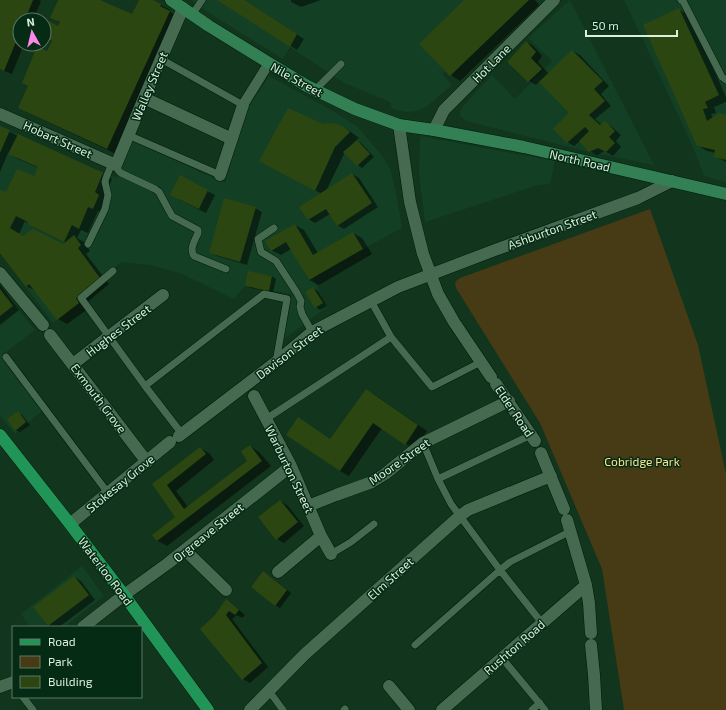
<svg xmlns="http://www.w3.org/2000/svg" width="726" height="710" viewBox="0 0 726 710" font-family="'Exo 2',sans-serif">
<style>
.built{fill:#134024}
.green{fill:#473b15}
.shadow{fill:#0007;fill-rule:evenodd}
.building{fill:#2c4611}
.lines{fill:none;stroke-linecap:round;stroke-linejoin:round}
.service-casing{stroke:#011b09;stroke-width:8}
.pedestrian-casing{stroke:#011b09;stroke-width:11}
.minor-casing{stroke:#011b09;stroke-width:13}
.secondary-casing{stroke:#011b09;stroke-width:13}
.primary-casing{stroke:#011b09;stroke-width:13}
.service{stroke:#456a4f;stroke-width:7}
.pedestrian{stroke:#456a4f;stroke-width:10}
.minor{stroke:#456a4f;stroke-width:12}
.secondary{stroke:#328053;stroke-width:12}
.primary{stroke:#209557;stroke-width:12}
.labels{text-anchor:middle;dominant-baseline:central;stroke-width:3;stroke-linejoin:round;paint-order:stroke}
.street-label{font-size:12px;fill:#dbefdf;stroke:#052b14}
.park-label{font-size:12px;fill:#fde393;stroke:#052b14}
</style>
<rect width="100%" height="100%" fill="#11351d"/>
<path class="built" d="M191 0H529L450 76 445 71 442 74 452 85 426 107 416 111 407 112 395 110 392 108 390 102 344 83 290 47 283 59 214 16Z
M570 0 654 165 589 152 466 121 460 116V112L463 106 492 75 515 99 552 61 528 38Z
M624 0H726V182L704 176 693 147 636 25Z
M269 76 333 111 358 127 384 158 391 172 396 192 402 228 363 249 313 278 327 307 284 339 292 294 245 286 234 299 182 274 151 265 121 262 77 298 79 303 53 323 0 253V126L116 178 132 141 225 183 246 111Z
M420 136 555 161 550 184 538 185 425 222 419 173Z
M0 287 35 330 2 355 43 410 15 434 0 416Z
M82 566 104 596 64 627H30L21 614Z"/>
<path class="green" d="M650 209 698 345 726 474V710H624L602 569 540 423 456 288 455 282 460 278Z"/>
<path class="shadow" d="M0 0H39L41 1 33 20H20V44H24L12 74 0 69Z
M59 0H98L133 15 140 0H151L170 10V12L179 17 116 154 29 113 20 108 52 42 44 37 59 27 61 23 51 18Z
M219 0H245L304 39 297 50Z
M291 0H321L301 7 291 2Z
M465 0H535L539 5 460 81 451 75 421 44Z
M679 10 689 15 726 97V102L714 107 716 113 711 114 713 118 726 116V162L715 156 716 153 707 151 697 145Z
M526 42 533 46 542 56 538 62 549 74 573 51 580 55 609 86 601 94 611 106 595 119 602 125 605 123 612 127 621 135 616 141 621 147 613 156 605 151 597 155 590 151 580 141 574 146 567 142 571 113 540 81 536 85 529 81 508 62Z
M323 125 341 127 351 132 359 138 356 140 361 143 374 157 362 168 358 165 345 152 326 191 352 174 359 178 378 207 344 229 337 225 330 214 315 223 308 219 322 194 270 166Z
M0 127 18 136V135L103 174 112 179 104 198 108 201 103 214 98 211 88 233 81 230 77 238 84 242 90 251 86 254 109 284 85 304 88 309 67 324 58 319 36 291 26 286 0 251V191L7 193 34 177 39 168 18 159 8 153 0 172ZM25 221 38 229 66 243 63 245 23 237 19 234Z
M180 177 215 195 206 213 178 199Z
M255 208 262 212 247 265 217 256 210 252Z
M295 225 304 230 318 253 353 233 362 238 372 254 319 285 309 280 291 249 281 255 271 250Z
M249 272 272 276 276 279 273 292 251 288 246 286Z
M0 285 19 310 0 325Z
M313 288 318 291 327 306 320 310 316 307Z
M366 390 375 395 427 431 414 449 382 428 349 476 340 471 331 440Z
M18 413 22 415 30 425 20 432 15 430Z
M250 446 259 452 271 466 167 546 158 541 153 535 177 517 153 484 200 448 210 454 214 460 176 491 188 507 248 461Z
M280 501 287 505 304 526 284 543 277 539Z
M268 575 291 593 280 608 275 605Z
M74 577 81 581 95 600 59 627H51L49 626 34 607Z
M233 605 245 615 242 618 237 615 232 619 268 667 250 683 243 679 202 630Z"/>
<path class="building" d="M0 0H33L25 20H20V32L4 71 0 69Z
M58 0H100L132 14 139 0H153L161 4 160 6 170 11 107 149 18 108 28 86 22 83 37 46 47 51 52 41 44 38V34L49 21 58 26 60 22 50 18Z
M217 0H245L297 34 290 47Z
M464 0H529L450 76 419 44Z
M679 8 719 95 705 102 708 108 703 109 707 121 719 113 726 115V160L714 157 715 150 697 146 643 25Z
M526 41 536 52 531 58 542 69 528 82 507 62Z
M572 50 603 81 594 89 605 101 589 115 600 125 605 121 615 131 609 137 615 143 606 152 598 148 589 152 579 141 589 131 585 127 567 143 553 129 569 113 539 82Z
M288 108 323 124 334 123 342 126 350 132 335 147 315 191 259 161Z
M0 126 10 130 0 153Z
M18 134 103 173 95 192 99 195 93 209 88 207 79 229 72 225 64 242 28 224V222L16 216 10 228 23 236 33 229 63 244 74 235 81 245 78 248 100 278 76 298 79 303 57 320 29 284 26 287 0 253V190L6 192 17 169 34 176 38 167 8 154Z
M357 140 370 154 357 166 343 152Z
M352 173 372 203 337 226 326 209 308 220 299 207Z
M180 175 208 190 199 209 170 195Z
M224 198 256 207 240 262 209 253Z
M295 224 313 255 353 232 363 249 309 280 286 242 271 251 265 241Z
M248 271 272 276 269 291 245 286Z
M313 287 323 303 315 308 305 292Z
M0 289 13 306 0 316Z
M366 389 418 425 405 445 373 423 340 471 286 435 298 417 330 439Z
M18 411 26 422 15 431 7 419Z
M250 445 262 461 157 541 152 535 175 517 152 484 200 447 206 454 167 485 184 509 247 461 241 451Z
M280 500 298 522 276 540 258 517Z
M263 571 287 590 275 606 251 587Z
M74 576 89 595 48 626 33 607Z
M226 599 239 610 235 615 229 611 226 615 262 663 242 680 200 629 215 615Z"/>
<g class="lines">
<g class="service-casing">
<path id="service" d="M681 0 683 1 722 77 726 80
M192 15 202 0
M161 59 243 105
M315 90 341 64
M128 135 220 175
M116 165 118 170 121 173 155 189 159 192 172 216 198 230V233C195 240 189 249 194 256L226 269
M274 228 258 239 261 252 276 261 297 293 301 301 300 307 302 314 312 332
M88 244 105 209 108 195 105 182 106 178 112 163
M113 271 81 298 145 386 182 434
M371 301 391 337 432 387 481 362
M6 357 108 493
M145 386 264 294 287 299 276 362
M266 419 391 337
M423 443 438 479 451 504 500 570 542 623
M438 479 531 435
M331 554 351 542 374 524
M415 645 500 570 510 562 571 531
M502 658 545 710
M269 691 283 710
M23 697 33 710
M344 710 345 709
M532 710 540 703"/>
</g>
<g class="pedestrian-casing">
<path id="pedestrian" d="M243 105 269 63"/>
</g>
<g class="minor-casing">
<path id="minor" d="M144 98 232 139
M0 114 116 165 144 98 183 8
M399 125 410 202 423 254 438 294 454 322 491 377
M434 130 444 110 554 0
M220 175 243 105
M0 273 43 325
M50 335 147 462
M73 364 163 295
M496 384 535 441
M254 396 291 466 321 536 331 554
M179 436 276 362 312 332 398 287 495 250 638 198 672 181
M541 453 564 509
M308 506 336 495 372 482 385 474 423 443 509 401
M567 520 586 585 589 603 591 633
M70 524 170 442
M185 550 226 590
M278 572 321 536
M83 627 124 595 167 564 291 466
M591 645 594 675 596 710
M389 686 409 710
M0 687 13 682
M250 710 305 654 460 516 468 510 551 476
M442 710 586 585"/>
</g>
<g class="secondary-casing">
<path id="secondary" d="M171 0 209 26 269 63 307 86 355 109 399 125 434 130 524 147 726 194"/>
</g>
<g class="primary-casing">
<path id="primary" d="M0 435 70 524 124 595 208 710"/>
</g>
<use href="#service" class="service"/>
<use href="#pedestrian" class="pedestrian"/>
<use href="#minor" class="minor"/>
<use href="#secondary" class="secondary"/>
<use href="#primary" class="primary"/>
</g>
<g class="labels">
<g class="street-label">
<text transform="translate(491 63) rotate(-45)">Hot Lane</text>
<text transform="translate(297 79) rotate(29)">Nile Street</text>
<text transform="translate(149 86) rotate(-67)">Walley Street</text>
<text transform="translate(58 139) rotate(24)">Hobart Street</text>
<text transform="translate(580 160) rotate(13)">North Road</text>
<text transform="translate(552 229) rotate(-20)">Ashburton Street</text>
<text transform="translate(118 330) rotate(-37)">Hughes Street</text>
<text transform="translate(289 352) rotate(-37)">Davison Street</text>
<text transform="translate(99 398) rotate(53)">Exmouth Grove</text>
<text transform="translate(515 411) rotate(56)">Elder Road</text>
<text transform="translate(399 461) rotate(-35)">Moore Street</text>
<text transform="translate(290 469) rotate(64)">Warburton Street</text>
<text transform="translate(120 483) rotate(-39)">Stokesay Grove</text>
<text transform="translate(208 532) rotate(-39)">Orgreave Street</text>
<text transform="translate(106 571) rotate(53)">Waterloo Road</text>
<text transform="translate(390 578) rotate(-42)">Elm Street</text>
<text transform="translate(514 647) rotate(-41)">Rushton Road</text>
</g>
<g class="park-label">
<text x="642" y="461">Cobridge Park</text>
</g>
</g>
<rect x="12" y="626" width="130" height="72" fill="#052b14" stroke="#5b7965"/>
<rect x="20" y="639" width="20" height="6" fill="#209557" stroke="#5b7965"/>
<text x="48" y="646" font-size="12" fill="#dbefdf">Road</text>
<rect x="20" y="656" width="20" height="12" fill="#473b15" stroke="#5b7965"/>
<text x="48" y="666" font-size="12" fill="#dbefdf">Park</text>
<rect x="20" y="676" width="20" height="12" fill="#2c4611" stroke="#5b7965"/>
<text x="48" y="686" font-size="12" fill="#dbefdf">Building</text>
<g transform="translate(32 32) rotate(352)"><circle r="19" fill="#052b14" stroke="#5b7965"/>
<path d="M0-3L7 15L0 10L-7 15Z" fill="#f888e9"/>
<text y="-6" font-size="11" font-weight="bold" text-anchor="middle" fill="#dbefdf">N</text>
</g>
<path d="M586 30v6h91v-6" fill="none" stroke="#dbefdf" stroke-width="2"/>
<text x="592" y="30" font-size="12" fill="#dbefdf" stroke="#052b14" stroke-width="3" paint-order="stroke">50 m</text>
</svg>
